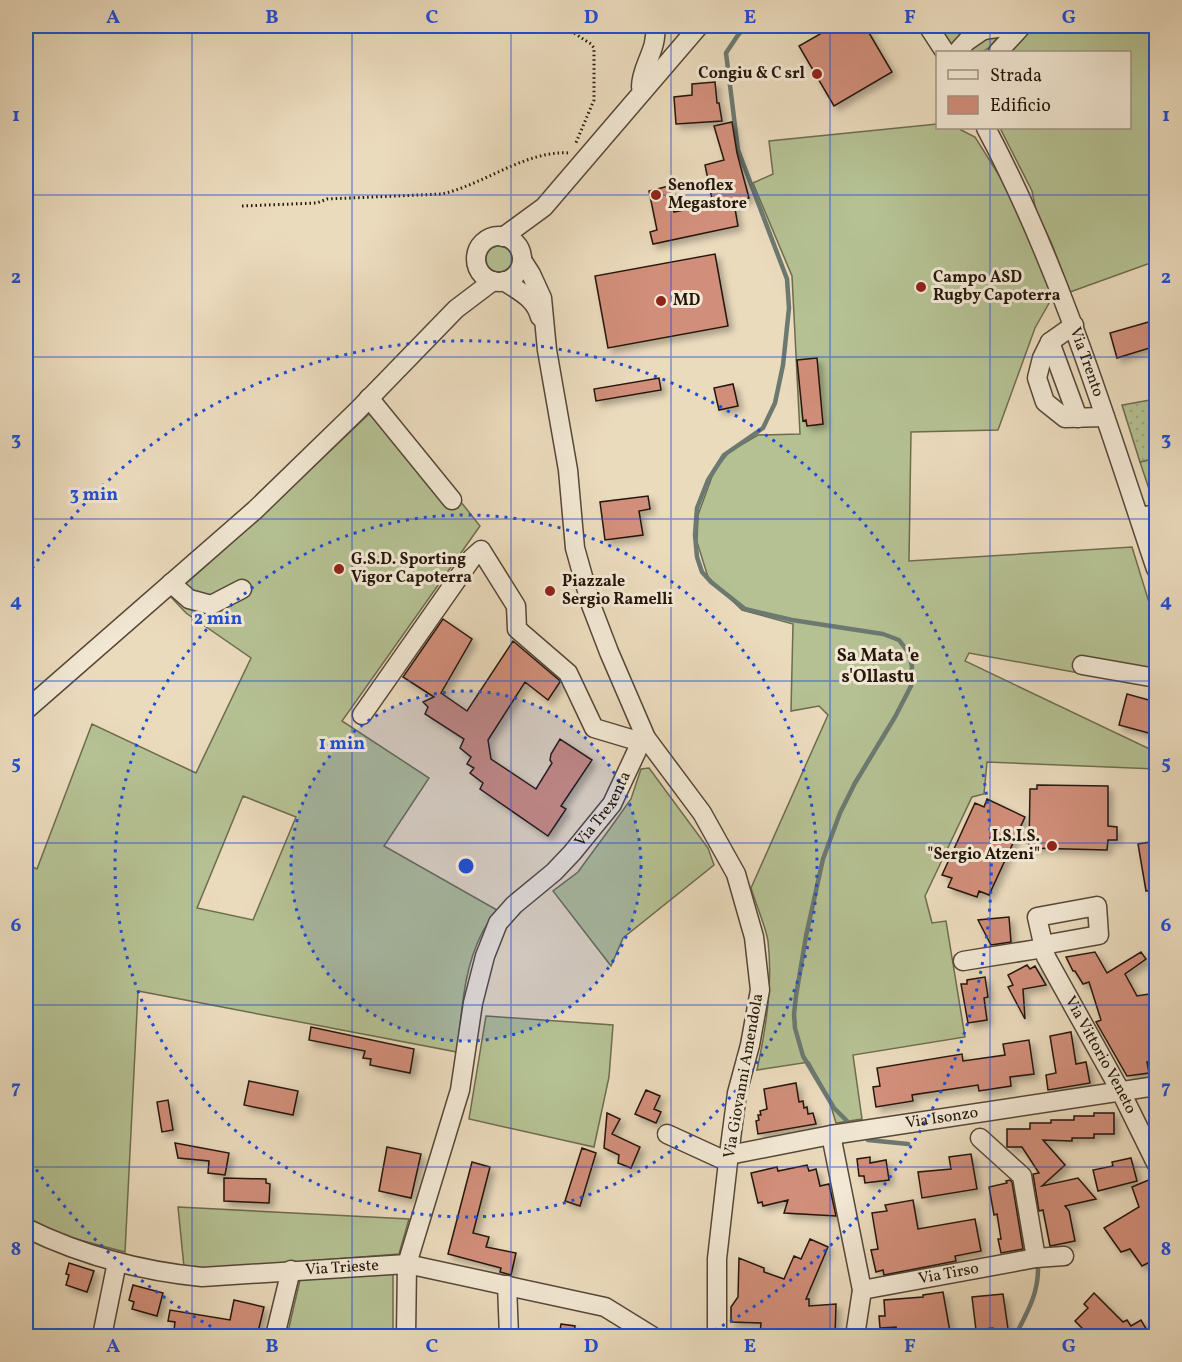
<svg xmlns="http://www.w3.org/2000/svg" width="1182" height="1362" viewBox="0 0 1182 1362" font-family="Vollkorn,serif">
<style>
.grass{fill:#b5c193;stroke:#6d6c4f;stroke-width:1.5;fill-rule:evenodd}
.garden{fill:url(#garden-dots);stroke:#6d6c4f;stroke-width:1.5}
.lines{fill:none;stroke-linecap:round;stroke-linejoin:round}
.stream{stroke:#6b7971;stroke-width:4.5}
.building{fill:#d18e7a;stroke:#25160b;stroke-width:1.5;filter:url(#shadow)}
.minor-casing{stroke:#564738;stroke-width:21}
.path{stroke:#25160b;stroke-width:3;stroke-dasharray:1.5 3;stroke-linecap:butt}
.minor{stroke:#f2e8d4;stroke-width:18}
.grid{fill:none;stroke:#1d4ed8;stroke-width:1.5;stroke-opacity:0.55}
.ring{fill:none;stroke:#1d4ed8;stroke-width:3;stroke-dasharray:3 6}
.poi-dot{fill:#8f2418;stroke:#f2e8d4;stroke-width:2}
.labels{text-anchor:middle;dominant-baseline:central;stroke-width:6;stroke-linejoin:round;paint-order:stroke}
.poi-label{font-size:16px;font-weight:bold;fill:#25160b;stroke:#f2e8d4;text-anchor:start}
.street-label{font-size:16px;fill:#25160b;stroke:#f2e8d4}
.neighbourhood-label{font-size:18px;font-weight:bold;fill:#25160b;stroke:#f2e8d4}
.centre{fill:#1d4ed8;stroke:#f2e8d4;stroke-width:3}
.ring-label{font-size:18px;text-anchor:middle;font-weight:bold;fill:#1d4ed8;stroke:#f2e8d4;stroke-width:6;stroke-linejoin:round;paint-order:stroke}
.neatline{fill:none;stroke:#1d4ed8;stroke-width:2}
.grid-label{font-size:20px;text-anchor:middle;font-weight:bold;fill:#1d4ed8}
</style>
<defs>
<pattern id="garden-dots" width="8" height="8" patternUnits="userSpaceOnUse" patternTransform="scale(1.5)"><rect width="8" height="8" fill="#b5c193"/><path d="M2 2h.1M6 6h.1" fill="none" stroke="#9ca57d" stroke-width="1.8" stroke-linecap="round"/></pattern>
<filter id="shadow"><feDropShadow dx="4.5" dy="4.5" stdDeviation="3" flood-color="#0004"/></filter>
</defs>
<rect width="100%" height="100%" fill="#ebdbbd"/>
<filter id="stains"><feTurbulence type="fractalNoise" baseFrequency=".00333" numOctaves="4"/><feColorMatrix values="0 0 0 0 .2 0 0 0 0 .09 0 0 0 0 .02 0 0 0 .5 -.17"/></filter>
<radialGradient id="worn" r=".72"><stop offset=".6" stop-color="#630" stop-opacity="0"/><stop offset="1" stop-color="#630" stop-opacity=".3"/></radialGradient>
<path class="grass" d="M940 26H949L961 34 951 45Z
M1036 26H1156V261L1070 292 1051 242 1036 211 1032 191 1000 128H1130V52H1006L1019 39Z
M986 38H997C986 54 983 52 965 52Z
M937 124 938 128H961V130L975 137 1009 191 1037 252 1052 298 1035 328 998 430 911 432 909 561 1132 547 1156 625V687L969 653 965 661 1156 752V769L987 762 984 794 972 797 925 896 932 923 946 921 965 1037 853 1055 862 1119 836 1123 828 1096 809 1062 757 1070C766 1028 773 985 768 941 765 924 756 905 751 888L828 715 819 706 791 711 793 624 742 610 708 577 697 542 698 515 714 471 729 452 758 435 800 434 792 276 753 183 773 174 769 141Z
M486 259a13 13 0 1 1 26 0a13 13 0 1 1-26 0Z
M388 410 480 526 342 721 429 778 384 846 497 910C492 917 486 925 482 933 463 970 462 1012 457 1052L138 991 125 1252 72 1238 26 1219V859V864L37 869 92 724 196 773 251 658 186 613 171 597 266 512 369 414 377 421ZM243 796 296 817 253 920 197 908Z
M1156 458V501L1152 498 1140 462Z
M649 768 708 848 714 865 623 938 611 966 553 891 578 872 611 827 631 799 641 769Z
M486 1016 613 1025 609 1077 594 1147 469 1119Z
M178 1207 409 1219 399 1254 206 1269 184 1267Z
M393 1274V1336H287L300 1280Z
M161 1329 199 1336H159Z"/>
<path class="garden" d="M1156 399V458L1140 462 1122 405Z"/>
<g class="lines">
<path class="stream" d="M747 26 738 35 726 53 738 150 787 279 789 308 783 365 775 403 763 428 724 455 708 480 697 508 695 535 697 557 702 572 711 582 745 609 792 620 883 634 899 640 909 653 912 667 911 686 895 717 855 783 840 813 823 859 806 936 796 996 794 1014 795 1028 803 1056 834 1108 847 1121
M868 1140 908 1144
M1015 1336C1027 1313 1039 1293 1038 1266"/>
</g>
<path class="building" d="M834 26H865L892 72 834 106 799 46Z
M715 82 717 103H719L722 121 676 124 674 97 692 95V84Z
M732 122 737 153 749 198 734 203 738 226 653 244 650 232 657 230 649 191 669 186 674 212 713 204 705 165 724 160 714 126Z
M715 254 728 326 608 348 595 276Z
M1152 321 1153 327 1156 326V346L1117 358 1110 333Z
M817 358 823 424 807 426 806 420 803 421 797 360Z
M659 378 661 390 596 401 594 389Z
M733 384 738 406 719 410 714 388Z
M648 496 650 509 639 511 643 535 605 540 600 502Z
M443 619 472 639 441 693 467 711 513 641 559 680 560 682 548 700 525 682 488 740 491 759 536 789 552 763 550 760 551 754 560 739 592 760 561 806 566 809 548 836 480 789 483 783 470 773 474 768 467 764 471 757 460 748 464 739 425 714 428 707 423 702 434 697 403 677Z
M1127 694 1156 702V735L1119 725Z
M1037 785 1108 786V826L1117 827V840H1108L1107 850 1029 848 1030 789H1037Z
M987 799 1025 817 989 895 979 891 977 897 948 887 952 878 942 875 975 803 984 807Z
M1156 841V890L1146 891 1138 844Z
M1009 917 1011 942 991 945 978 920Z
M1095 952 1107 973 1141 952 1146 959 1125 974 1137 996 1156 993V1061L1147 1062 1149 1073 1127 1076 1096 1022 1101 1020 1089 982 1083 984 1075 971H1073L1066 957Z
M1027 965 1030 969 1035 966 1046 985 1023 989 1025 1019 1008 987 1013 985 1008 975Z
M985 977 988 997 984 998 987 1020 968 1023 961 984H967V980Z
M311 1027 414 1049 410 1073 370 1065 371 1059 363 1058 365 1051 309 1040Z
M1071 1032 1076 1064 1086 1062 1090 1083 1048 1090 1046 1075 1056 1073 1050 1036Z
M1029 1040 1034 1074 1010 1077 1011 1086 979 1091 978 1085 912 1095 913 1101 876 1107 873 1087 880 1086 877 1068 962 1054 963 1061 1005 1055 1003 1044Z
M249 1081 298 1091 293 1115 244 1105Z
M796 1083 799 1102 803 1101 804 1108 807 1107 808 1114 813 1113 816 1124 758 1134 756 1121 759 1120 758 1115H761L760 1111 767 1109 764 1089Z
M646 1090 660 1096 654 1109 661 1112 656 1123 635 1114Z
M168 1100 173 1130 162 1132 157 1102Z
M607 1113 620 1119 612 1134 640 1147 631 1168 618 1163 619 1155 604 1148Z
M1094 1113H1114V1134H1094V1138H1072V1141L1043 1140 1065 1165 1042 1186 1078 1178 1096 1199 1065 1206 1069 1211 1075 1241 1050 1246 1043 1210 1039 1211 1033 1174 1039 1173 1022 1147H1007V1129H1030V1123H1051V1120H1074V1116H1094Z
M175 1143 229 1153 225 1175 208 1173 209 1161 178 1158Z
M387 1147 421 1154 411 1198 379 1191Z
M582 1148 596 1153 580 1206 565 1201Z
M971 1154 977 1189 922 1198 918 1172 951 1169 949 1157Z
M870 1157V1163L886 1160 889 1180 865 1183 864 1176H859L857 1159Z
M1131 1158 1137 1181 1098 1191 1093 1170 1113 1166 1112 1162Z
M472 1162 490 1167 473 1233 489 1237 486 1247 516 1253 511 1275 500 1272 501 1268 448 1254Z
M807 1165 809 1171 816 1169 820 1186 829 1184 836 1216 784 1213 788 1200 763 1206 762 1202 758 1203 751 1173 777 1167 778 1171Z
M224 1178 266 1179V1183L270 1184 269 1203 224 1201Z
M1151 1179 1156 1199V1259L1142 1266 1130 1249 1121 1252 1104 1228 1139 1207 1132 1187Z
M1010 1180 1012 1182 1023 1249 1001 1253 998 1239H1001L997 1214 994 1215 989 1187 1007 1183 1006 1181Z
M913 1200 918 1229 975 1219 981 1251 955 1256 956 1261 884 1275 883 1270 876 1272 871 1250 878 1249 872 1213 887 1211 885 1205Z
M810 1239 828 1247 806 1299H809V1306L836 1304 835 1336 760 1335 761 1323 731 1322V1307L738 1297 739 1258 764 1268V1272L784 1279 794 1256 801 1259Z
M69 1263 94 1271 87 1292 66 1285 69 1275 66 1274Z
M133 1285 163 1293 157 1316 132 1309 134 1302 129 1300Z
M943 1292 950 1332 925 1336H906L907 1330H897L896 1327 880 1328 879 1316H885L884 1300 923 1297V1295Z
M1094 1293 1123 1322 1127 1320 1131 1326 1141 1320 1148 1332 1141 1336H1090L1075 1321 1088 1308 1084 1304Z
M1003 1294 1008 1329 994 1330 993 1328 976 1330 972 1297Z
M234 1300 264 1307 257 1336H234L212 1331 210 1336H199L174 1331 175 1322 168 1321 170 1310 230 1320Z
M561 1324 575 1326 574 1336H559Z"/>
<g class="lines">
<g class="minor-casing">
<g id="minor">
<path d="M928 26 945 52"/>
<path d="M965 26 983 30 1011 26"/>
<path d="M957 52 967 41 983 30"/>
<path d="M998 52 1022 26"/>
<path d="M641 87C641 66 658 50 655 26"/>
<path id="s1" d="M986 128C1060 267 1106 420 1156 569"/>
<circle cx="499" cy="259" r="23"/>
<path d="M503 237 544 207 699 26"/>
<path d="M522 260 531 274 542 298 547 350 568 470 575 548 591 605 609 652 646 738 702 813 736 874 754 937 760 990 750 1045 737 1093 728 1162 717 1259V1336"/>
<path d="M504 281C520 292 535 298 540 317"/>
<path d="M1074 325 1050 342 1042 358 1037 378 1045 402 1065 418 1105 417"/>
<path d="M1050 342 1078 418"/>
<path d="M369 398 452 500"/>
<path d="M1139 517 1156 514"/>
<path d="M171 583 189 599 211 605 242 589"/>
<path d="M1082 665 1156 678"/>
<path d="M26 710 255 510 357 411 456 309 493 281"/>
<path d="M362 715 472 558 481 550 516 606 517 629 568 673 594 728 641 742"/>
<path id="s2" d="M1043 945 1099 935 1097 906 1037 917 1046 957 1121 1092 1156 1163"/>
<path d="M963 961 1044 948"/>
<path d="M667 1134 728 1162"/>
<path d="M831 1135 862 1290 855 1336"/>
<path d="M980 1138 1022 1176 1036 1258"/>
<path id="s3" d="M729 1155 831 1135 1156 1086"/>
<path id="s4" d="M26 1228C81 1255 141 1271 202 1277L407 1264 605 1307 652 1336"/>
<path d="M507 1285 509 1336"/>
<path id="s5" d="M862 1290 1036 1258 1064 1256"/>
<path d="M102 1336 117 1262"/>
<path d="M275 1336 291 1270"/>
<path id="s6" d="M406 1336 407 1264 460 1090 473 1003 485 956 498 923 514 905 554 872 572 853 612 804 641 742 646 738"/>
</g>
</g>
<path class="path" d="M563 26 591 44 594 48V100L575 145
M242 206 317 203 327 199 442 194C485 184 526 150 570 153"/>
<use href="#minor" class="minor"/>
</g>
<path class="grid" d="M192 26V1336M352 26V1336M511 26V1336M671 26V1336M830 26V1336M990 26V52M990 128V1336M26 195H1156M26 357H1156M26 519H1156M26 681H1156M26 843H1156M26 1005H1156M26 1167H1156"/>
<circle cx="466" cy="866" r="175" fill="#1d4ed8" fill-opacity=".12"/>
<g class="ring">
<circle cx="466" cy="866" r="175"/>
<circle cx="466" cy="866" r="351"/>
<path d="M227 1335A526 526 0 0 1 27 1156M27 576A526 526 0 1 1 705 1335"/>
</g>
<g class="poi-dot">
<circle cx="817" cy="74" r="6"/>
<circle cx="656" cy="195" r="6"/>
<circle cx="921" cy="287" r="6"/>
<circle cx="661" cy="301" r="6"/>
<circle cx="339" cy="569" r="6"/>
<circle cx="550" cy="591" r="6"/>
<circle cx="1052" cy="846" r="6"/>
</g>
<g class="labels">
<g class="poi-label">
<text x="805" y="74" text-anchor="end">Congiu &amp; C srl</text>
<text x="668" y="186">Senoflex<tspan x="668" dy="18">Megastore</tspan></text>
<text x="933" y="278">Campo ASD<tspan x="933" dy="18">Rugby Capoterra</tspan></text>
<text x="673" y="301">MD</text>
<text x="351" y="560">G.S.D. Sporting<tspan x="351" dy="18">Vigor Capoterra</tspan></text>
<text x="562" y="582">Piazzale<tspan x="562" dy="18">Sergio Ramelli</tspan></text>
<text x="1040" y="837" text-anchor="end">I.S.I.S.<tspan x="1040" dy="18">"Sergio Atzeni"</tspan></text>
</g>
<g class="street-label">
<text stroke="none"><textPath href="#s1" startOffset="255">Via Trento</textPath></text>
<text stroke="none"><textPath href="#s6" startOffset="582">Via Trexenta</textPath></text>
<text stroke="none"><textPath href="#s2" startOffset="300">Via Vittorio Veneto</textPath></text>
<text transform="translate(744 1076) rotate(-80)">Via Giovanni Amendola</text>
<text stroke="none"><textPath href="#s3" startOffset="216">Via Isonzo</textPath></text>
<text stroke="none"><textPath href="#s4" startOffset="324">Via Trieste</textPath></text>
<text stroke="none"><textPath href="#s5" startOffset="88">Via Tirso</textPath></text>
</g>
<g class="neighbourhood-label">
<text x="878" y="656">Sa Mata 'e<tspan x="878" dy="21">s'Ollastu</tspan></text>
</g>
</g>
<circle cx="466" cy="866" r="9" class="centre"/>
<g class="ring-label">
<text x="94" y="500">3 min</text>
<text x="218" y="624">2 min</text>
<text x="342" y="749">1 min</text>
</g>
<rect width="1182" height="1362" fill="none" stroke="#ebdbbd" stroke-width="66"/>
<rect x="936" y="51" width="195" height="78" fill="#f2e8d4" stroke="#a09484" stroke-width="1.5"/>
<rect x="948" y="70" width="30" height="9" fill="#f2e8d4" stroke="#a09484" stroke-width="1.5"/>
<text x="990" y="81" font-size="18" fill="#25160b">Strada</text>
<rect x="948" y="96" width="30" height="18" fill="#d18e7a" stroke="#a09484" stroke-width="1.5"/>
<text x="990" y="111" font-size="18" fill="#25160b">Edificio</text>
<rect x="33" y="33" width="1116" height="1296" class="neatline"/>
<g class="grid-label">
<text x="113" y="23">A</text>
<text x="272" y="23">B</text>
<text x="432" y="23">C</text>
<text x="591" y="23">D</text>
<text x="750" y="23">E</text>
<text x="910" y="23">F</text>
<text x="1069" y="23">G</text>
<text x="16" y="121">1</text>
<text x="1166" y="121">1</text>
<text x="16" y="283">2</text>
<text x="1166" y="283">2</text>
<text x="16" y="445">3</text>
<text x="1166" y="445">3</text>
<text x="16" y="607">4</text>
<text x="1166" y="607">4</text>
<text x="16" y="769">5</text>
<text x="1166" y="769">5</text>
<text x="16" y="931">6</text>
<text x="1166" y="931">6</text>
<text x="16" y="1093">7</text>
<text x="1166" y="1093">7</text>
<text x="16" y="1255">8</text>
<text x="1166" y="1255">8</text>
<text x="113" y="1352">A</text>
<text x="272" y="1352">B</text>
<text x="432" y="1352">C</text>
<text x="591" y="1352">D</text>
<text x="750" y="1352">E</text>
<text x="910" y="1352">F</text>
<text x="1069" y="1352">G</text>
</g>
<rect width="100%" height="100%" filter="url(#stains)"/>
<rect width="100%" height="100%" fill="url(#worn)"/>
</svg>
